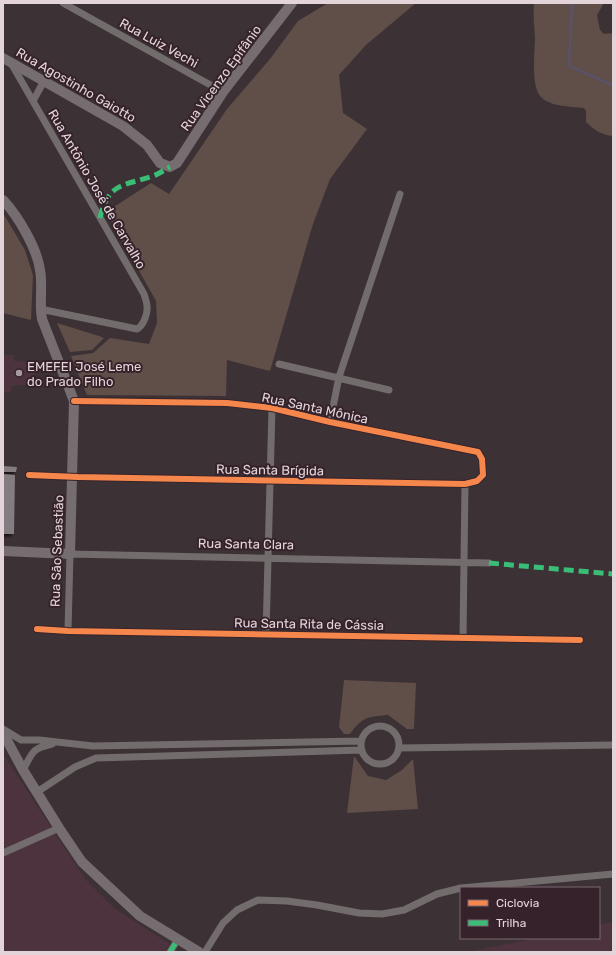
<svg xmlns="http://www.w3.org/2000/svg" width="616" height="955" viewBox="0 0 616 955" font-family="Rubik,sans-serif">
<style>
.built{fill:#4c333d}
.green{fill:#604e48}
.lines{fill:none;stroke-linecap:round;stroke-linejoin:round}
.stream{stroke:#5a5268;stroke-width:2.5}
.building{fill:#857b81;filter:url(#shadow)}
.street{stroke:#726c6c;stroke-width:7}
.secondary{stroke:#766d70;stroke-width:10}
.quiet{stroke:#3abd76;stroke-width:5;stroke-dasharray:10 5;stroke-linecap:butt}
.cycleway-casing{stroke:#36222a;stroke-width:8}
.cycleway{stroke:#f5874c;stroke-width:6}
.poi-dot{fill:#a89ba0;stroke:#36222a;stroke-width:1.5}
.labels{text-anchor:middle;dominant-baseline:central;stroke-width:4;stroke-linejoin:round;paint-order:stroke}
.street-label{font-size:13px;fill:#e2d4d9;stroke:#36222a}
.poi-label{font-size:13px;fill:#e2d4d9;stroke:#36222a;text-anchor:start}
</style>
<defs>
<filter id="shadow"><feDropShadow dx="-2.5" dy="2.5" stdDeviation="1" flood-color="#0009"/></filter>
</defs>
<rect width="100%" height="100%" fill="#3c3135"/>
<path class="built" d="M3 355H14V361L35 362 34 385H13L10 393 3 392Z
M3 754 86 880 114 908 170 944 165 952H3Z
M613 922V952H467L536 938H599V925Z"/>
<path class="green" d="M328 3H416L366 45 339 75 343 113 367 129 330 179 313 224 270 371 227 360 226 396 87 395 71 356 93 353 110 338 149 344 157 323 156 301 106 212 151 183 169 194 227 109 270 59 298 21Z
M534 3H604L597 15 600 30 604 34 613 33V136C602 135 594 130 586 122V111L584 108C572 107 550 106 542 98 530 88 535 52 535 37 534 26 533 14 534 3Z
M3 213 25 250 33 275 31 320 3 313Z
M57 323 99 336 104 338 92 350 70 352Z
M344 680 416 683 414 729H407L388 715C368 717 363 716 350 734H344L339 727Z
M354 756 368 776 386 780 402 770 413 759 418 809 347 813Z"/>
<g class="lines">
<path class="stream" d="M572 3 569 66 608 83 613 84"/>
</g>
<path class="building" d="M3 466 17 467 16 472H3Z
M3 474 15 475 14 534H3Z"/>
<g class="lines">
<path class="street" d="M63 3 223 92
M11 63 144 294C145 298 147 302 147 306 148 314 143 326 137 329L40 309
M33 101 44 81
M279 364 389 390
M330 422 339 377 400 194
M29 475 78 477 465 484 477 481 483 475 482 459 478 452 330 422 272 408 227 403 74 401
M37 629 68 631 580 640
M68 631 70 554 489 563
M266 634 272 408
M463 638 465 484
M361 745a19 19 0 1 1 38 0a19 19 0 1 1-38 0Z
M3 729 21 740H39L93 746 361 741
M399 748 613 745
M23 770C33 752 31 749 52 744
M37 792 75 767 96 758 362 750
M3 853 59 828
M461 888 613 874
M170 952 178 939
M205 952 223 923 237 910 258 900 287 901 317 905 359 913 382 914 404 910 437 894 461 888"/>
<path class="secondary" d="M3 58 123 126 147 145 160 163 170 167 177 163 223 92 292 3
M3 200C18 216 37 248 40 270 43 286 39 303 42 319L74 401 70 554 3 551
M3 733 23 770 59 828 82 862 140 916 199 952"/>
<path class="quiet" d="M100 218C108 182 124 186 153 176 159 174 164 170 170 167
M489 563 613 574
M170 952 178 939"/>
<g class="cycleway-casing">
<path id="cycleway" d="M29 475 78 477 465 484 477 481 483 475 482 459 478 452 330 422 272 408 227 403 74 401
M37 629 68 631 580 640"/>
</g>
<use href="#cycleway" class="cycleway"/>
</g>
<circle class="poi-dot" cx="19" cy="373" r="4"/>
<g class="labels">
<g class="street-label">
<text transform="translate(159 43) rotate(29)">Rua Luiz Vechi</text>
<text transform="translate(221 78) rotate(-54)">Rua Vicenzo Epifânio</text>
<text transform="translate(76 85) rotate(30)">Rua Agostinho Gaiotto</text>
<text transform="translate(97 189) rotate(60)">Rua Antônio José de Carvalho</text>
<text transform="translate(315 408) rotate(12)">Rua Santa Mônica</text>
<text transform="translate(270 470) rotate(1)">Rua Santa Brígida</text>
<text transform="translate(246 544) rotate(1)">Rua Santa Clara</text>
<text transform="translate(57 551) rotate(-88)">Rua São Sebastião</text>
<text transform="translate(309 624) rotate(1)">Rua Santa Rita de Cássia</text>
</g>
<g class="poi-label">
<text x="27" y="366">EMEFEI José Leme<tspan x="27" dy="15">do Prado Filho</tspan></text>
</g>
</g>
<rect width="616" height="955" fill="none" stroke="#e2d4d9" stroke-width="8"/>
<rect x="460" y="887" width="140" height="52" fill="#36222a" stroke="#7b6970"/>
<rect x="468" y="900" width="20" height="6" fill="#f5874c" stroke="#7b6970"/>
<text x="496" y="907" font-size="12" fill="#e2d4d9">Ciclovia</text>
<rect x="468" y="920" width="20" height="6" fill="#3abd76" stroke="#7b6970"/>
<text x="496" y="927" font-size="12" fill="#e2d4d9">Trilha</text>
</svg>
